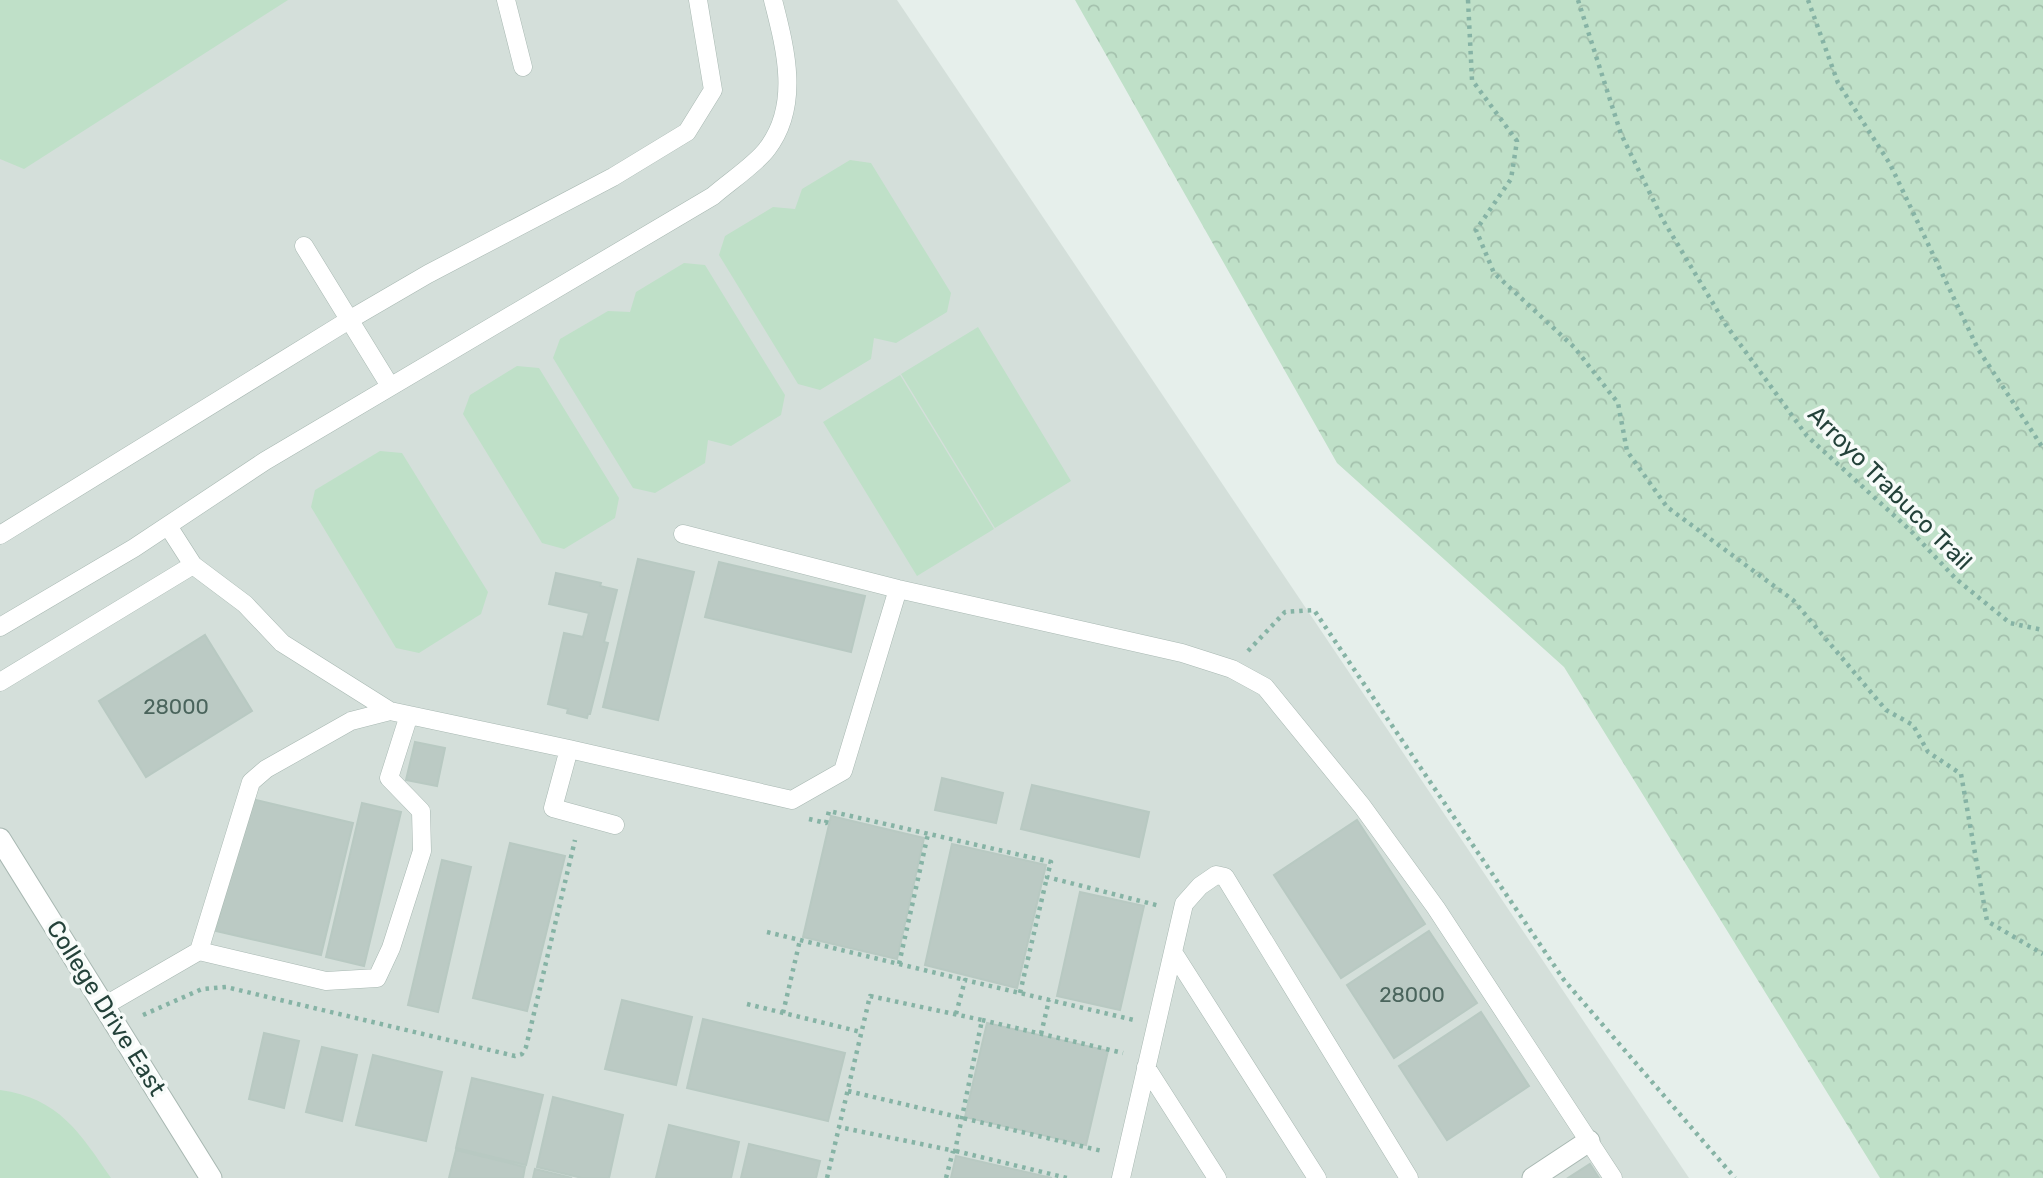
<svg xmlns="http://www.w3.org/2000/svg" width="2043" height="1178" viewBox="0 0 2043 1178" font-family="Rubik,sans-serif">
<style>
.built{fill:#d4dfda}
.grass{fill:#bfe0c8}
.forest{fill:url(#forest-crowns)}
.building{fill:#bbcac4;stroke:#b8c9c2;stroke-width:2}
.lines{fill:none;stroke-linecap:round;stroke-linejoin:round}
.service-casing{stroke:#a8b8b2;stroke-width:19}
.minor-casing{stroke:#a8b8b2;stroke-width:23}
.tertiary-casing{stroke:#a8b8b2;stroke-width:23}
.path{stroke:#86b3a5;stroke-width:4.5;stroke-dasharray:3.5 5;stroke-linecap:butt}
.service{stroke:#fff;stroke-width:18}
.minor{stroke:#fff;stroke-width:21}
.tertiary{stroke:#fff;stroke-width:21}
.labels{text-anchor:middle;dominant-baseline:central;stroke-width:7;stroke-linejoin:round;paint-order:stroke}
.number-label{font-size:21px;fill:#4a645c}
.street-label{font-size:24px;fill:#24423a;stroke:#f7fbf9}
</style>
<defs>
<pattern id="forest-crowns" width="20" height="18" patternUnits="userSpaceOnUse" patternTransform="scale(1.75)"><rect width="20" height="18" fill="#bfe0c8"/><path d="M2 6a3 3 0 1 1 6 0M12 15a3 3 0 1 1 6 0" fill="none" stroke="#a4c1ad"/></pattern>
</defs>
<rect width="100%" height="100%" fill="#e6efeb"/>
<path class="built" d="M0 0H897L1689 1178H0Z"/>
<path class="grass" d="M0 0H288L24 169 0 159Z
M850 160 871 163 951 293 947 312 896 343 874 338 871 359 820 390 798 384 719 255 725 236 773 207 795 209 802 189Z
M684 263 705 265 785 395 781 415 731 446 708 440 705 463 655 493 633 488 553 358 560 339 608 311 630 312 636 292Z
M978 327 1071 481 995 528 901 374Z
M517 366 539 368 619 498 615 518 564 549 542 543 463 414 470 395Z
M900 375 994 529 917 576 823 422Z
M380 451 402 453 488 592 481 614 419 653 396 648 311 507 315 490Z
M0 1090C59 1098 80 1133 111 1178H0Z"/>
<path class="forest" d="M1075 0H2043V1178H1880L1564 667 1337 463Z"/>
<path class="building" d="M638 559 694 572 658 720 603 707Z
M719 562 865 596 851 652 705 617Z
M556 573 601 583 600 586 617 590 604 642 608 643 590 714H588L587 718 567 713 568 709 548 704 564 633 583 637 589 613 549 604Z
M205 635 252 711 146 777 99 701Z
M415 742 445 748 437 786 406 780Z
M942 778 1003 793 996 823 935 810Z
M1032 785 1149 812 1139 857 1021 829Z
M248 798 353 823 321 955 216 931Z
M362 803 401 812 364 966 326 957Z
M831 816 924 838 897 959 803 937Z
M1357 820 1425 924 1341 978 1274 875Z
M510 843 565 856 527 1011 473 998Z
M952 844 1046 865 1017 988 925 965Z
M442 860 471 867 438 1012 408 1005Z
M1080 892 1144 906 1120 1010 1057 996Z
M1429 931 1477 1003 1394 1058 1347 985Z
M622 1000 692 1017 676 1085 605 1069Z
M1481 1012 1529 1086 1447 1140 1399 1066Z
M703 1019 845 1053 828 1121 687 1088Z
M987 1023 1108 1051 1086 1145 965 1117Z
M264 1033 299 1041 284 1108 249 1099Z
M322 1047 357 1055 342 1121 306 1112Z
M373 1055 442 1072 426 1141 356 1125Z
M472 1078 543 1095 526 1165 456 1148Z
M553 1097 623 1115 609 1178H582L537 1167Z
M669 1125 739 1142 731 1178H656Z
M749 1144 820 1161 816 1178H741Z
M456 1150 525 1167 523 1178H449Z
M956 1156 1052 1178H951Z
M1590 1164 1599 1178H1568Z
M535 1169 572 1178H533Z"/>
<g class="lines">
<g class="service-casing">
<path id="service" d="M506 0 523 67
M304 246 390 386
M168 526 193 565 245 604 282 643 390 711
M683 534 898 589 1182 653 1232 669 1265 687 1362 806 1436 908 1613 1178
M0 535 349 320 428 274 613 177 687 132 713 90 698 0
M0 627 134 548 265 461 713 196C729 182 756 164 767 149 801 105 785 47 773 0
M0 682 193 565
M569 749 553 808 615 825
M199 951 326 981 377 978 391 948 422 851 421 811 389 778 409 715
M1173 952 1317 1178
M104 1006 199 951 251 782 266 769 351 721 390 711 569 749 792 800 843 771 898 589
M1146 1067 1217 1178
M1121 1178 1184 904 1200 886 1216 875 1225 877 1409 1178"/>
</g>
<g class="minor-casing">
<path id="minor" d="M1533 1178 1589 1141"/>
</g>
<g class="tertiary-casing">
<path id="tertiary" d="M0 839 211 1178"/>
</g>
<path class="path" d="M1468 0 1472 80 1517 141 1511 179 1476 230 1494 273 1574 347 1618 403 1627 451 1667 507 1793 600 1886 710 1913 725 1928 752 1961 774 1987 921 2043 954
M1578 0 1621 134 1663 220 1726 325 1807 436 1910 530 1956 579 2010 623 2043 630
M1808 0 1838 83 1890 164 1978 349 2043 448
M1248 651 1285 612 1314 610 1564 980 1735 1178
M809 819 826 823 829 811 1051 862 1047 877 1160 906
M767 932 965 980
M899 964 928 834
M1020 993 1047 877
M747 1004 861 1032
M783 1013 800 940
M956 1014 965 980 1134 1020
M143 1015 202 989 226 987 515 1056 522 1054 526 1047 575 840
M982 1020 1123 1053
M1041 1034 1049 1000
M848 1091 1102 1151
M956 1151 1067 1178
M827 1178 870 996 982 1020 955 1151 839 1127
M946 1178 953 1151"/>
<use href="#service" class="service"/>
<use href="#minor" class="minor"/>
<use href="#tertiary" class="tertiary"/>
</g>
<g class="labels">
<g class="number-label">
<text x="176" y="706">28000</text>
<text x="1412" y="994">28000</text>
</g>
<g class="street-label">
<text transform="translate(1890 488) rotate(45)">Arroyo Trabuco Trail</text>
<text transform="translate(106 1008) rotate(58)">College Drive East</text>
</g>
</g>
</svg>
